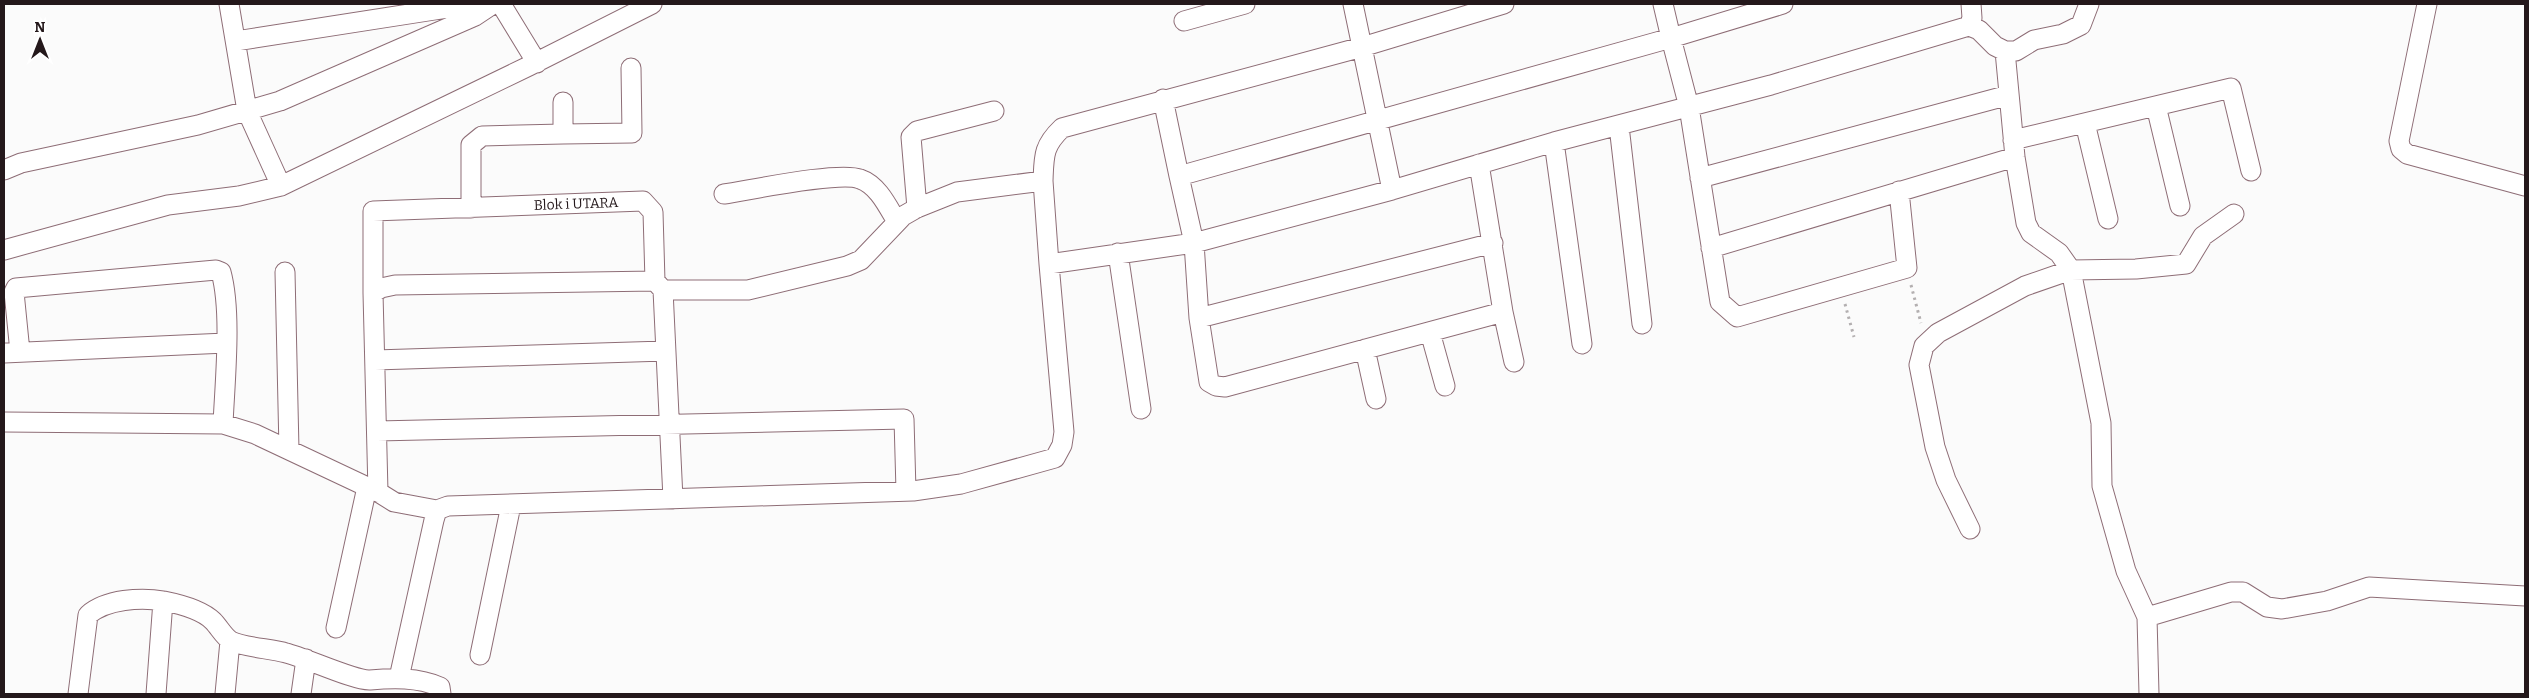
<svg xmlns="http://www.w3.org/2000/svg" width="2529" height="698" viewBox="0 0 2529 698" font-family="Bitter,serif">
<style>
.lines{fill:none;stroke-linecap:round;stroke-linejoin:round}
.minor-casing{stroke:#8e6d76;stroke-width:21}
.path{stroke:#b3afb0;stroke-width:3;stroke-dasharray:2.5 4;stroke-linecap:butt}
.minor{stroke:#fff;stroke-width:19}
.labels{text-anchor:middle;dominant-baseline:central;stroke-width:4;stroke-linejoin:round;paint-order:stroke}
.street-label{font-size:14px;fill:#24181b;stroke:#fff}
</style>
<rect width="100%" height="100%" fill="#fbfbfb"/>
<g class="lines">
<g class="minor-casing">
<path id="minor" d="M229 4 247 111 281 186
M501 4 537 63
M1353 4 1392 190
M1663 4 1671 38 1179 176 1194 243 1392 190 1554 142 1771 85 1969 26 1972 18 1971 4
M1783 4 1671 38 1689 107 1720 302 1737 317 1907 268 1899 191
M2427 4 2399 141 2401 149 2407 154 2525 186
M1184 21 1245 4
M1969 26 1979 30 1995 46 2005 51H2016L2034 40 2063 34 2081 25 2089 4
M236 41 473 4
M2005 51 2015 157 2026 223 2031 233 2059 253 2071 270 2101 423 2102 486 2126 571 2147 617 2149 694
M1163 99 1179 176
M2156 106 2180 206
M2085 123 2108 219
M1619 126 1642 324
M563 134 632 133 631 68
M2013 140 2231 88 2251 171
M1554 142 1582 344
M1479 164 1503 312 1514 362
M4 170 21 163 198 125 280 101 475 16 493 4
M1700 178 2009 95
M1043 181 1049 264
M724 194C751 190 839 171 860 179 878 185 888 207 897 222
M471 208V145L482 136 563 134V102
M917 208 911 137 917 131 994 111
M1711 248 2015 157
M4 250 168 205 239 196 281 186 529 66 652 4
M1118 253 1141 409
M285 272 289 450
M663 290 673 499
M373 293V211L643 201 653 212 655 281 663 290H748L847 266 861 260 903 216 917 208 957 192 1043 181C1044 156 1043 146 1062 128L1362 47 1504 4
M1199 318 1493 243
M1430 332 1445 386
M1365 349 1376 399
M20 352 14 292 16 288 216 270 221 272C232 312 225 380 223 424
M4 353 226 343
M375 360 665 351
M4 422 223 424 255 434 378 492 394 502 437 510
M377 431 904 419 906 491
M378 492 373 293 381 288 395 285 655 281
M1970 529 1946 480 1935 447 1919 365 1924 346 1938 333 2025 286 2071 270 2136 269 2186 264 2203 236 2234 214
M2147 617 2231 592H2243L2267 607 2282 609 2327 601 2369 587 2525 596
M336 628 367 487
M480 655 511 505
M399 678 434 520 437 510 448 506 913 491 961 484 1055 458 1062 445 1064 432 1049 264 1194 243 1199 318 1209 382 1216 386 1225 387 1503 312
M78 694 88 615C106 599 141 597 164 601 179 604 202 610 213 621 219 627 224 637 231 641 242 647 273 649 286 653 304 657 355 681 370 680 392 678 418 677 440 687L441 694
M156 694 163 601
M225 694 230 641
M301 694 306 659"/>
</g>
<path class="path" d="M1911 285 1921 323
M1845 304 1854 337"/>
<use href="#minor" class="minor"/>
</g>
<g class="labels">
<g class="street-label">
<text transform="translate(576 204) rotate(-2)">Blok i UTARA</text>
</g>
</g>
<rect width="2529" height="698" fill="none" stroke="#24181b" stroke-width="10"/>
<g transform="translate(40 40)" stroke="#ffffff" stroke-width="4" paint-order="stroke">
<path d="M0-4L9 19L0 12L-9 19Z" fill="#24181b"/>
<text y="-8" font-size="14" font-weight="bold" text-anchor="middle" fill="#24181b">N</text>
</g>
</svg>
